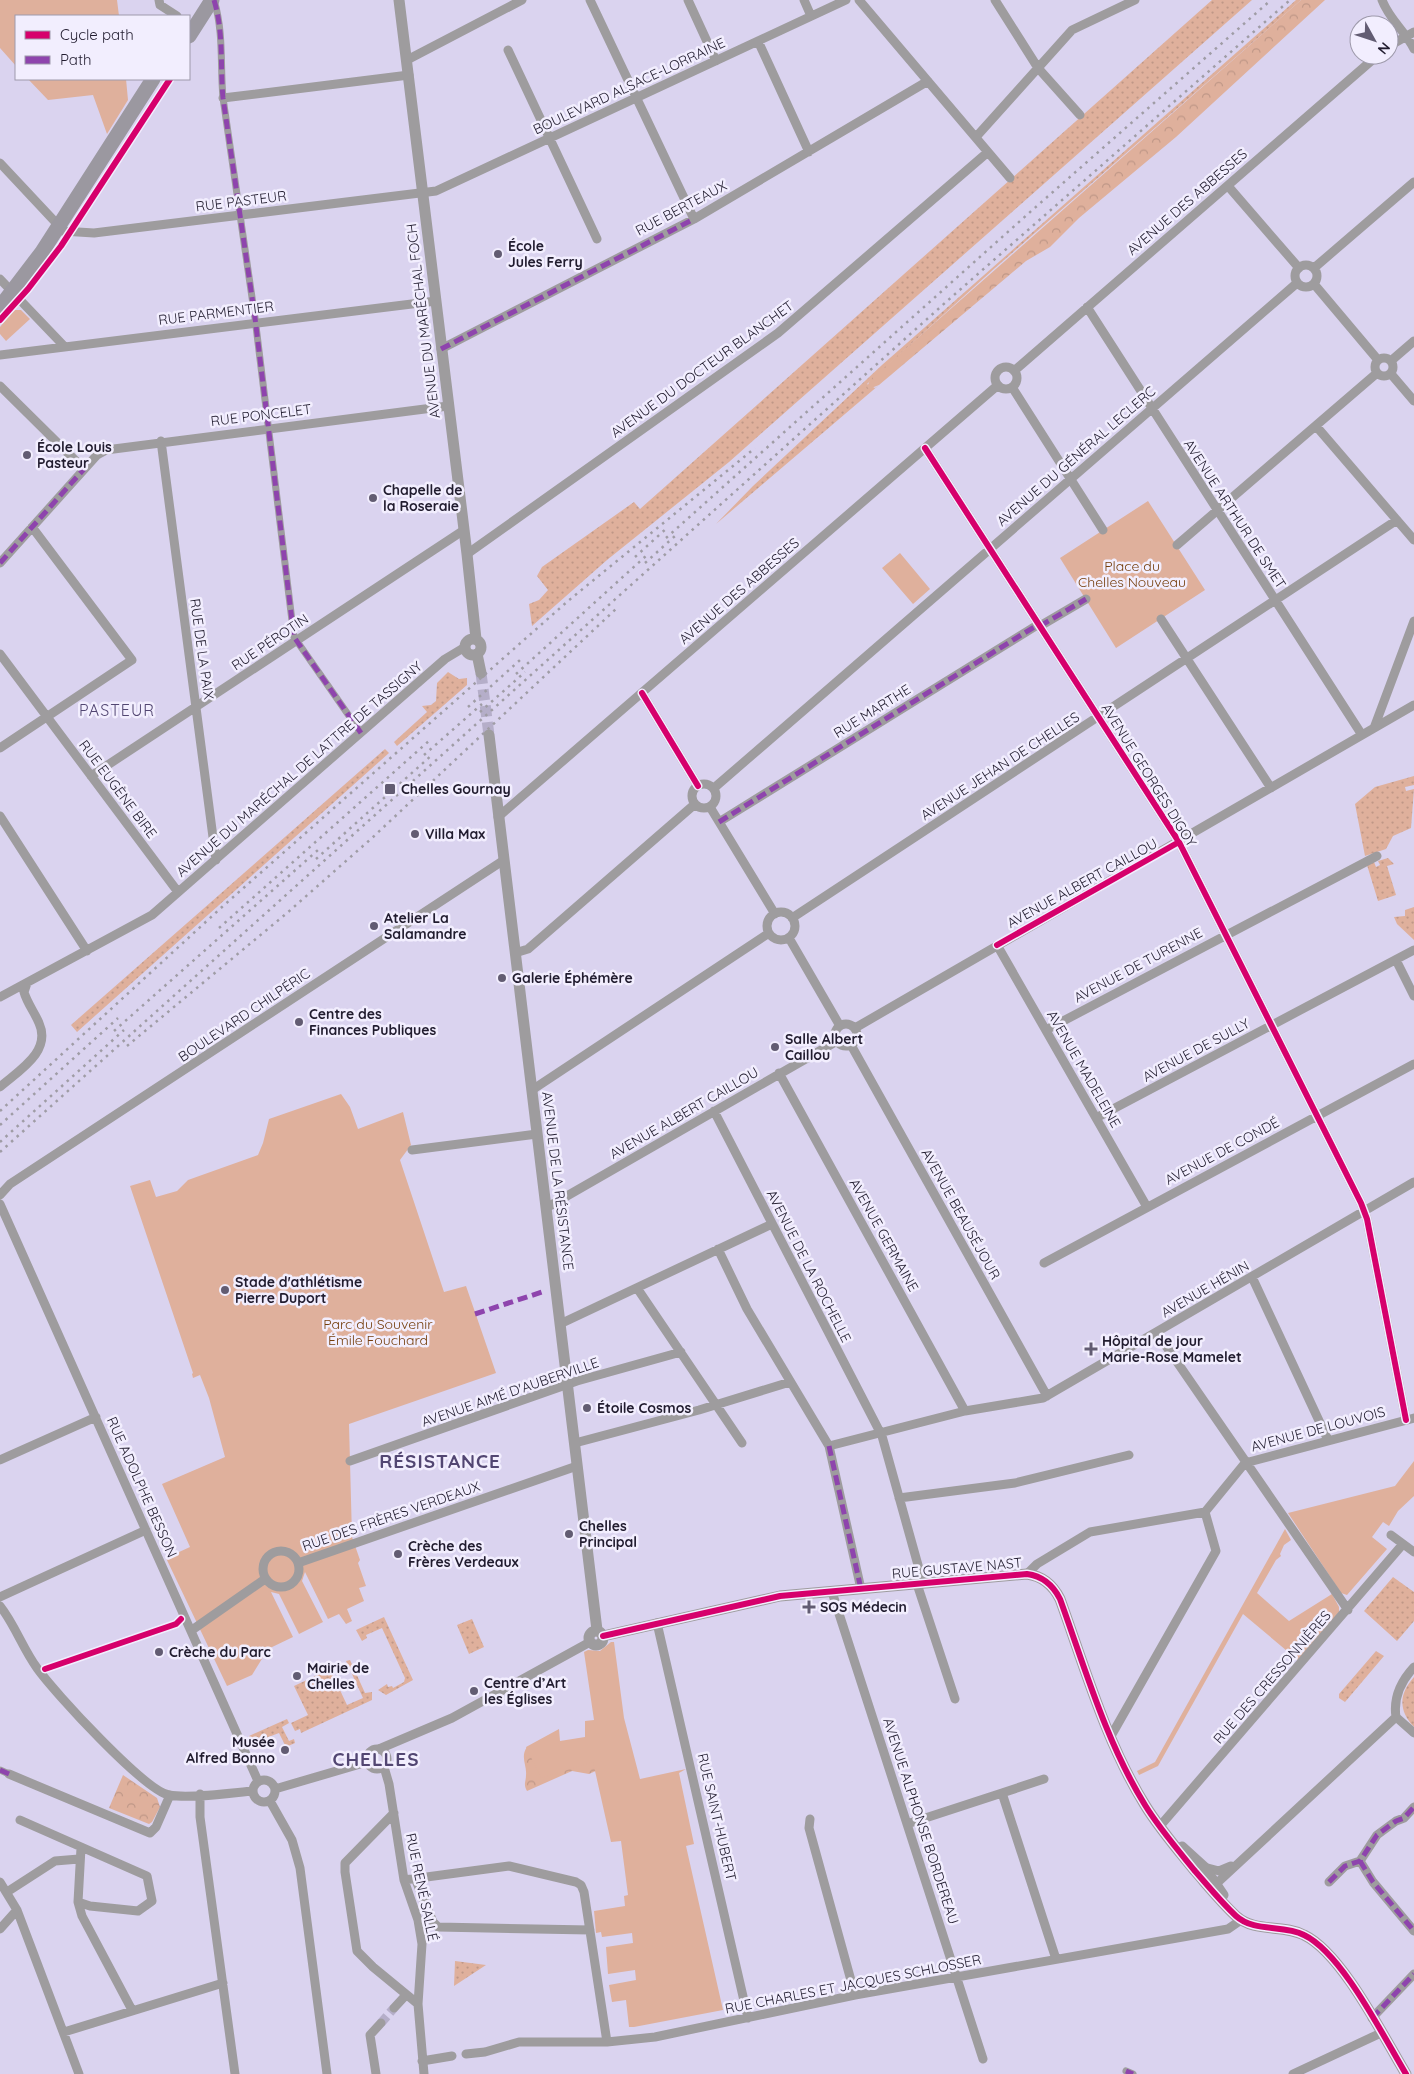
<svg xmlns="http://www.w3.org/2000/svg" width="1414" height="2074" viewBox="0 0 1414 2074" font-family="Quicksand,sans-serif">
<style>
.grass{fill:url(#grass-dots)}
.forest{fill:url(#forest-crowns)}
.park{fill:#dfb09c}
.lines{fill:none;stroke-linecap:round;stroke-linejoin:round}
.minor-tunnel{stroke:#b5aec9;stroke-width:9;stroke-dasharray:9 4.5;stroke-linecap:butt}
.tertiary-tunnel{stroke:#b5aec9;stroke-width:11;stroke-dasharray:11 5.5;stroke-linecap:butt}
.pedestrian{stroke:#9e9c9e;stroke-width:7}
.minor{stroke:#9e9c9e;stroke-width:9}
.tertiary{stroke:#9e9c9e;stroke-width:11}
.primary{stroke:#9b98a0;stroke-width:15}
.rail{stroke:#9f9ca5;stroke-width:2.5;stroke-dasharray:2.5 5;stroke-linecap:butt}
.quiet{stroke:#8e44ad;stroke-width:5;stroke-dasharray:10 5;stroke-linecap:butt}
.cycleway-casing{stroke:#f2eefe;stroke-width:9}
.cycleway{stroke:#d6006c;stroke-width:6}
.poi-dot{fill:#625c72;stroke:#f2eefe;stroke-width:2}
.labels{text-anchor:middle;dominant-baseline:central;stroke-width:5;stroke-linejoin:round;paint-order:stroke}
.street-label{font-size:14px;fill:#211c2f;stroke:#f2eefe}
.poi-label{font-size:14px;font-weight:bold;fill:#211c2f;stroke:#f2eefe;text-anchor:start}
.park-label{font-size:14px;fill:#743d0b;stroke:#f2eefe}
.quarter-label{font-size:16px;letter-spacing:1px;fill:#524672;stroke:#f2eefe}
.district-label{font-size:19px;font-weight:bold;letter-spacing:1px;fill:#524672;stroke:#f2eefe}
</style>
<defs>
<pattern id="grass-dots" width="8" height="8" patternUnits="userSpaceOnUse" patternTransform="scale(1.25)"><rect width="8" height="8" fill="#dfb09c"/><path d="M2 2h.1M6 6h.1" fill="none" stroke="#bf9787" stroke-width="1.8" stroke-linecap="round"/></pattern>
<pattern id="forest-crowns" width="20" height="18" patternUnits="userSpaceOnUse" patternTransform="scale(1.25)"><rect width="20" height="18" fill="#dfb09c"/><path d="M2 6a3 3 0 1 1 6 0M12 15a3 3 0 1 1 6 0" fill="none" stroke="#bf9787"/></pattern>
</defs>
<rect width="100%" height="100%" fill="#dad3ef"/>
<path class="grass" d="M1212 0H1252L729 462 607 560 532 626 529 604 539 600 548 590 537 576 542 567 634 502 640 509Z
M1296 0H1301L995 268 867 384 875 388 879 385 716 524 753 486 882 365Z
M448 672 459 679 467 678V685L397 746 394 742 427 712 422 706 431 705 436 701 437 683Z
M385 749 389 753 77 1032 71 1025Z
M1414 776V785L1405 787 1406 791 1414 789 1411 828 1393 836 1386 849 1365 856 1355 804 1375 787Z
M1388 858 1394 864 1387 866 1396 895 1378 901 1367 865 1374 862 1376 867 1380 865 1378 861Z
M1414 907V940L1397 924 1394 917 1405 916V910Z
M1393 1577 1414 1592V1621L1397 1641 1364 1611Z
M384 1617 413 1680 386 1695 378 1690 387 1684 388 1687 392 1686 393 1688 404 1682 405 1678 382 1628 366 1635 367 1638 362 1641 356 1630Z
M472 1619 484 1647 469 1654 457 1625Z
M1376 1651 1384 1656 1345 1702 1339 1698V1694Z
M350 1660 365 1693 372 1692V1700L301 1733 300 1729 295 1731 291 1723 308 1715 294 1686 330 1669 347 1705 363 1698 346 1661Z
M1414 1677V1727C1398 1710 1399 1694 1414 1677Z
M287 1719 289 1723 282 1727 289 1741 294 1739 295 1743 286 1747 279 1733 258 1741 257 1739 251 1741 249 1736Z
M455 1961 486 1965 454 1986Z"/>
<path class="forest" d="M1301 0H1325L1176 137 1079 218 1050 247 1026 261 879 385 869 389 867 387 870 380Z
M527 1747 590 1754 598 1770 589 1774 572 1771 527 1791C523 1784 526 1782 526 1775 527 1765 520 1757 527 1747Z
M123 1775 157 1798 160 1807 152 1822 149 1824 109 1808Z"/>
<path class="park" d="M0 0H117L119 16H16V66L0 48Z
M28 79H126L128 100 107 134 93 95 48 100Z
M14 310H21L30 319 6 341 0 334V327Z
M1148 501 1205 590 1116 648 1060 558Z
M900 553 930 589 913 604 882 568Z
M341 1094 350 1107 358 1129 403 1112 411 1145 400 1160 444 1292 466 1286 496 1373 349 1424 352 1537 360 1560 358 1563 366 1586 359 1588 364 1601 347 1609 352 1621 346 1624 339 1614 328 1619 305 1572 302 1581 323 1622 299 1634 279 1594 271 1592 293 1637 268 1649 252 1675 227 1686 166 1558 190 1547 162 1484 225 1457 209 1398 200 1375 193 1378 192 1374 193 1373 130 1186 150 1180 156 1197 177 1191 188 1180 258 1155 263 1143 269 1119Z
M1414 1461V1496L1398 1511 1389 1526 1383 1522 1372 1537 1387 1549 1347 1595 1341 1593 1288 1513 1395 1486Z
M1285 1529 1291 1540 1284 1545 1280 1554 1281 1556 1276 1560 1257 1593 1289 1621 1332 1594 1339 1607V1612L1299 1661 1243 1614 1158 1766 1139 1775 1137 1771 1155 1762Z
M611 1642H614L624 1718 640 1779 686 1769 679 1773 694 1844 686 1846 723 2010 634 2027H629L626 2000 612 2002 609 1985 636 1980 635 1970 608 1974 606 1947 633 1943 632 1933 602 1937 601 1932 596 1933 594 1911 625 1906 624 1896 628 1895 621 1841 611 1842 593 1762 541 1778 526 1747 559 1729 560 1741 585 1737V1721L594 1720 584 1652 588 1650 600 1651Z"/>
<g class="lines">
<path class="minor-tunnel" d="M381 2023 394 2008"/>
<path class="tertiary-tunnel" d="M481 673 489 735"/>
<path class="pedestrian" d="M214 0C224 33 220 65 223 98L255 318 294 637 361 733
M0 1770 9 1774
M1126 2071 1133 2074"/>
<path class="minor" d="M159 0 160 5 177 16
M590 0 694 219
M688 0 716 61
M804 0 811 16
M859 0 1010 178
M995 0 1038 68 1080 115
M1382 0C1389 19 1405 31 1414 49
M758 41 809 152
M1389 46 1414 32
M508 50 597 239
M407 60 522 0
M223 98 409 75
M976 137 1072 30 1135 0
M0 163 59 226
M1228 186 1299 268
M62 231 94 233 436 191 846 0
M1295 276a11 11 0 1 1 22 0a11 11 0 1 1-22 0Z
M1314 268 1414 182
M0 279 64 346
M1314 284 1378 360
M1087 307 1362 735
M441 349 694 219 928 81
M0 355 436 301
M1375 367a9 9 0 1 1 18 0a9 9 0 1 1-18 0Z
M1392 360 1414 341
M995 378a11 11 0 1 1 22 0a11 11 0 1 1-22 0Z
M1014 371 1378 55
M1391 374 1414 401
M0 386 84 469
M1012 387 1103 530
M1316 426 1414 540
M161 441 216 860
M925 448 1179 842 1361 1203 1367 1219 1406 1420
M1177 545 1377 373
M467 554 778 333 988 152
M0 563 97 455 106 450 448 406
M1161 619 1271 788
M1040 626 1086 599
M0 654 178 892
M642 693 698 786
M1374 728 1414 621
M0 748 132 660 32 527
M91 776 464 530
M692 796a12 12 0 1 1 24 0a12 12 0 1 1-24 0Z
M714 788 1297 283
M710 807 775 914
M0 816 87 951
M498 817 998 385
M719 822 1039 624
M767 926a14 14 0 1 1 28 0a14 14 0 1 1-28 0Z
M792 918 1397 520
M789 938 840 1026
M997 945 1147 1207
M515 953 528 949 695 804
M1396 960 1414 996
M0 997 152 915 445 659 465 647
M835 1035a11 11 0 1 1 22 0a11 11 0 1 1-22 0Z
M855 1028 1414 705
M1046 1030 1377 856
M851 1045 1047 1396
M779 1073 965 1411
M0 1087C18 1071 52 1052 39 1023 35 1013 27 1003 24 992L27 983
M532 1090 769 933
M714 1111 882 1436 923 1583
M1096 1118 1414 950
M412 1150 537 1134
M0 1195 10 1184 504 860
M0 1204 258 1781
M546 1208 837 1041
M718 1249 747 1309 829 1446 861 1589
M1044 1263 1414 1064
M1252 1277 1328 1440
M637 1288 742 1443
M560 1324 772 1224
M1157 1333 1348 1610
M575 1443 699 1410 790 1382
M829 1446 965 1411 1043 1398 1414 1182
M0 1460 96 1417
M350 1461 577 1381 681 1352
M899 1498 1015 1483 1129 1455
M1391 1535 1414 1552
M263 1569a18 18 0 1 1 36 0a18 18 0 1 1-36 0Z
M298 1563 577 1466
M1027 1574 1037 1564 1090 1532 1205 1512 1245 1463 1414 1418
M917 1584 955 1699
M832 1592 983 2059
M0 1597 146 1530
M0 1606C15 1625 23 1649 37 1668 54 1692 145 1791 169 1795 189 1799 231 1793 253 1791
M657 1623 748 2018
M192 1630 265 1579
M1396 1717C1393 1697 1401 1681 1414 1667
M1396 1717 1414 1733
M1111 1736 1216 1551 1205 1512
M367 1759a10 10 0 1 1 20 0a10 10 0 1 1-20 0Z
M379 1749 452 1718 590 1642
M384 1767 389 1784 404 1880 418 1920 422 1944 418 2004 424 2074
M9 1774 150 1833 156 1827 170 1795
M253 1791a11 11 0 1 1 22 0a11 11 0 1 1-22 0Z
M275 1789 367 1762
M1002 1793 1044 1779
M200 1794V1817L235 2074
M270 1801 292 1840 300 1868 327 2074
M394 1813 345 1863V1872L357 1951 373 1967 418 2004
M810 1819 809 1828 855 1995
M20 1820 147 1876 152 1901 138 1911 90 1906 78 1902
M907 1824 1002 1793 1056 1959
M1160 1826 1403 1544
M81 1848 78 1902 82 1916 132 2010
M1360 1861 1373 1882 1414 1931
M1204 1867 1219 1871 1231 1866
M415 1878 433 1922 438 1927 590 1930
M404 1880 509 1866 576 1882 581 1885 584 1892 607 2042
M0 1882 17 1910 79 2074
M1329 1882 1345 1866 1360 1861 1377 1835 1396 1821 1404 1818 1414 1807
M1211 1883 1216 1884 1396 1717
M7 1892 55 1861 79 1859
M0 1929 17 1910
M394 2008 406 1995
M1372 2018 1414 1974
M64 2032 223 1983
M466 2054 485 2052 519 2042H607L655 2037 855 1995 1228 1929 1241 1920
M422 2061 452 2056
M376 2074 370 2035 381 2023
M1293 2074 1381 2033"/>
<path class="tertiary" d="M399 0 467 554 476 639
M465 647a8 8 0 1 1 16 0a8 8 0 1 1-16 0Z
M477 654 481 673
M489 735 597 1630
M589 1638a7 7 0 1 1 14 0a7 7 0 1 1-14 0Z
M603 1636 780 1596 1027 1574C1042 1576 1053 1585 1060 1599 1085 1668 1106 1742 1145 1805 1159 1828 1178 1850 1195 1871 1209 1887 1221 1902 1236 1916 1255 1933 1283 1924 1304 1935 1342 1953 1383 2036 1406 2074
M1182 1847 1204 1867 1223 1895"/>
<path class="primary" d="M189 36 212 0
M0 307 42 252 153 79"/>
<path class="rail" d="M666 538 1029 213 1271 0
M635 557 668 527
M645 563 675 536
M516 674 647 555
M468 707 520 660
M480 712 525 672
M424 755 482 704
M316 859 433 754
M219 928 430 740
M114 1031 318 850
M127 1046 287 913 372 838 617 608
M0 1111 222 907 568 601 755 448
M0 1125 118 1018
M0 1142 124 1030
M0 1152 946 302 1290 0"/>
<path class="quiet" d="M214 0C224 33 220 65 223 98L255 318 294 637 361 733
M441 349 694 219
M0 563 84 469
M1040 626 1086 599
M719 822 1039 624
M475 1314 545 1291
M829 1446 861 1589
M0 1770 9 1774
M1360 1861 1373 1882 1414 1931
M1329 1882 1345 1866 1360 1861 1377 1835 1396 1821 1404 1818 1414 1807
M1372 2018 1414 1974
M1126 2071 1133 2074"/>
<g class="cycleway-casing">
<path id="cycleway" d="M0 320 28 289 61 246 170 79
M925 448 1179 842 1361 1203 1367 1219 1406 1420
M642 693 698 786
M997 945 1179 842
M603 1636 780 1596 1027 1574C1042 1576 1053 1585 1060 1599 1085 1668 1106 1742 1145 1805 1159 1828 1178 1850 1195 1871 1209 1887 1221 1902 1236 1916 1255 1933 1283 1924 1304 1935 1342 1953 1383 2036 1406 2074
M45 1669 176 1624 181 1619"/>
</g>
<use href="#cycleway" class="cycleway"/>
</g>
<g class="poi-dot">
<circle cx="498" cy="254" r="5"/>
<circle cx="27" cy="455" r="5"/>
<circle cx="373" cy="498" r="5"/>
<rect x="384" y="783" width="12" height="12" rx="2.5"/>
<circle cx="415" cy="834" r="5"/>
<circle cx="374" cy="926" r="5"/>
<circle cx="502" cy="978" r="5"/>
<circle cx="299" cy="1022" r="5"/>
<circle cx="775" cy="1047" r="5"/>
<circle cx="225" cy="1290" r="5"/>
<path d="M1088.5 1341.5h5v5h5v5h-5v5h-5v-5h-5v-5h5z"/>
<circle cx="587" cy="1408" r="5"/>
<circle cx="569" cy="1534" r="5"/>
<circle cx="398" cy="1554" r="5"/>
<path d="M806.5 1599.5h5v5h5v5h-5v5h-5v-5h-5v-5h5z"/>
<circle cx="159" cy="1652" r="5"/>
<circle cx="297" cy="1676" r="5"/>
<circle cx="474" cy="1691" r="5"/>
<circle cx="285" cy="1750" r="5"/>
</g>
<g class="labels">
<g class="street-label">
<text transform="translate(629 86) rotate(-25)">BOULEVARD ALSACE-LORRAINE</text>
<text transform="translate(241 201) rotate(-7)">RUE PASTEUR</text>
<text transform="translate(1187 202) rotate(-41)">AVENUE DES ABBESSES</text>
<text transform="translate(681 208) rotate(-28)">RUE BERTEAUX</text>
<text transform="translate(216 313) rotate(-7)">RUE PARMENTIER</text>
<text transform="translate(423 321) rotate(-97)">AVENUE DU MARÉCHAL FOCH</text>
<text transform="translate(702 369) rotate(-36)">AVENUE DU DOCTEUR BLANCHET</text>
<text transform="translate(261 415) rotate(-7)">RUE PONCELET</text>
<text transform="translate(1076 456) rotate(-41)">AVENUE DU GÉNÉRAL LECLERC</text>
<text transform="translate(1235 514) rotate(57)">AVENUE ARTHUR DE SMET</text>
<text transform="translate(739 591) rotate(-41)">AVENUE DES ABBESSES</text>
<text transform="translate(270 642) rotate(-34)">RUE PÉROTIN</text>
<text transform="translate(202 649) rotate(82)">RUE DE LA PAIX</text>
<text transform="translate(872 711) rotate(-32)">RUE MARTHE</text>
<text transform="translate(1000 766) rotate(-33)">AVENUE JEHAN DE CHELLES</text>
<text transform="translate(299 769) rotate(-41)">AVENUE DU MARÉCHAL DE LATTRE DE TASSIGNY</text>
<text transform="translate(1149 775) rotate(58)">AVENUE GEORGES DIGOY</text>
<text transform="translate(118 789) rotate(53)">RUE EUGÈNE BIRE</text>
<text transform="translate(1082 883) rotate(-29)">AVENUE ALBERT CAILLOU</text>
<text transform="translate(1138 965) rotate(-28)">AVENUE DE TURENNE</text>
<text transform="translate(244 1015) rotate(-34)">BOULEVARD CHILPÉRIC</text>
<text transform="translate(1196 1050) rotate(-28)">AVENUE DE SULLY</text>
<text transform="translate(1084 1069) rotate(60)">AVENUE MADELEINE</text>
<text transform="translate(684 1113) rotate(-30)">AVENUE ALBERT CAILLOU</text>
<text transform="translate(1222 1151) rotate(-28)">AVENUE DE CONDÉ</text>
<text transform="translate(558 1181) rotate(83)">AVENUE DE LA RÉSISTANCE</text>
<text transform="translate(961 1214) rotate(61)">AVENUE BEAUSÉJOUR</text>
<text transform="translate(884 1235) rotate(61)">AVENUE GERMAINE</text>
<text transform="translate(809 1266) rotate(63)">AVENUE DE LA ROCHELLE</text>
<text transform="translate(1205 1289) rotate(-30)">AVENUE HÉNIN</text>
<text transform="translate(510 1392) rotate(-19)">AVENUE AIMÉ D'AUBERVILLE</text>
<text transform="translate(1318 1429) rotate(-15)">AVENUE DE LOUVOIS</text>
<text transform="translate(142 1487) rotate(66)">RUE ADOLPHE BESSON</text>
<text transform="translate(391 1516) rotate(-19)">RUE DES FRÈRES VERDEAUX</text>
<text transform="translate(957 1568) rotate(-5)">RUE GUSTAVE NAST</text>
<text transform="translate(1272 1677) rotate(-49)">RUE DES CRESSONNIÈRES</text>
<text transform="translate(717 1817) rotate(77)">RUE SAINT-HUBERT</text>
<text transform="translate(921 1821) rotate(72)">AVENUE ALPHONSE BORDEREAU</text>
<text transform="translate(422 1887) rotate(78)">RUE RENÉ SALLÉ</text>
<text transform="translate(853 1984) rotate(-11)">RUE CHARLES ET JACQUES SCHLOSSER</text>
</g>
<g class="poi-label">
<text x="508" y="246">École<tspan x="508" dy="16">Jules Ferry</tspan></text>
<text x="37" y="447">École Louis<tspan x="37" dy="16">Pasteur</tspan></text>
<text x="383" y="490">Chapelle de<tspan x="383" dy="16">la Roseraie</tspan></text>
<text x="401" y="789">Chelles Gournay</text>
<text x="425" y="834">Villa Max</text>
<text x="384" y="918">Atelier La<tspan x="384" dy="16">Salamandre</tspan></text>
<text x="512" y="978">Galerie Éphémère</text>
<text x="309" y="1014">Centre des<tspan x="309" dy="16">Finances Publiques</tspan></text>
<text x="785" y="1039">Salle Albert<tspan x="785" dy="16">Caillou</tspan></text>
<text x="235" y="1282">Stade d'athlétisme<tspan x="235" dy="16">Pierre Duport</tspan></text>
<text x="1102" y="1341">Hôpital de jour<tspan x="1102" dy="16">Marie-Rose Mamelet</tspan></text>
<text x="597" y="1408">Étoile Cosmos</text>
<text x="579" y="1526">Chelles<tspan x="579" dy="16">Principal</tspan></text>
<text x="408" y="1546">Crèche des<tspan x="408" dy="16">Frères Verdeaux</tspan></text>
<text x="820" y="1607">SOS Médecin</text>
<text x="169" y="1652">Crèche du Parc</text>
<text x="307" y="1668">Mairie de<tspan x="307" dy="16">Chelles</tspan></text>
<text x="484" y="1683">Centre d’Art<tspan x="484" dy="16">les Églises</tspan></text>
<text x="275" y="1742" text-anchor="end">Musée<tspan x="275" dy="16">Alfred Bonno</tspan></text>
</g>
<g class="park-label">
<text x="1132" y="566">Place du<tspan x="1132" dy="16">Chelles Nouveau</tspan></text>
<text x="378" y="1324">Parc du Souvenir<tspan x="378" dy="16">Émile Fouchard</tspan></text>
</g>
<g class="quarter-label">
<text x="117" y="710">PASTEUR</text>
</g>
<g class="district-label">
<text x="440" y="1461">RÉSISTANCE</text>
<text x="376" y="1759">CHELLES</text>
</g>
</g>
<rect x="15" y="15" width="175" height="65" fill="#f2eefe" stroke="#9e9aab"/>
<rect x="25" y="31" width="25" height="8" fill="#d6006c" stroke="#9e9aab"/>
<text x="60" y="40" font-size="15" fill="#211c2f">Cycle path</text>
<rect x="25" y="56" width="25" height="8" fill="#8e44ad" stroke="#9e9aab"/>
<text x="60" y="65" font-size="15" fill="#211c2f">Path</text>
<g transform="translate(1374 40) rotate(130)"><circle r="24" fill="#f2eefe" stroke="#9e9aab"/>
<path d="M0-4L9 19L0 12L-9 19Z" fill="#625c72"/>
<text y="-8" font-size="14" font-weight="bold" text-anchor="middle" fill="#211c2f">N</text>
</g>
</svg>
